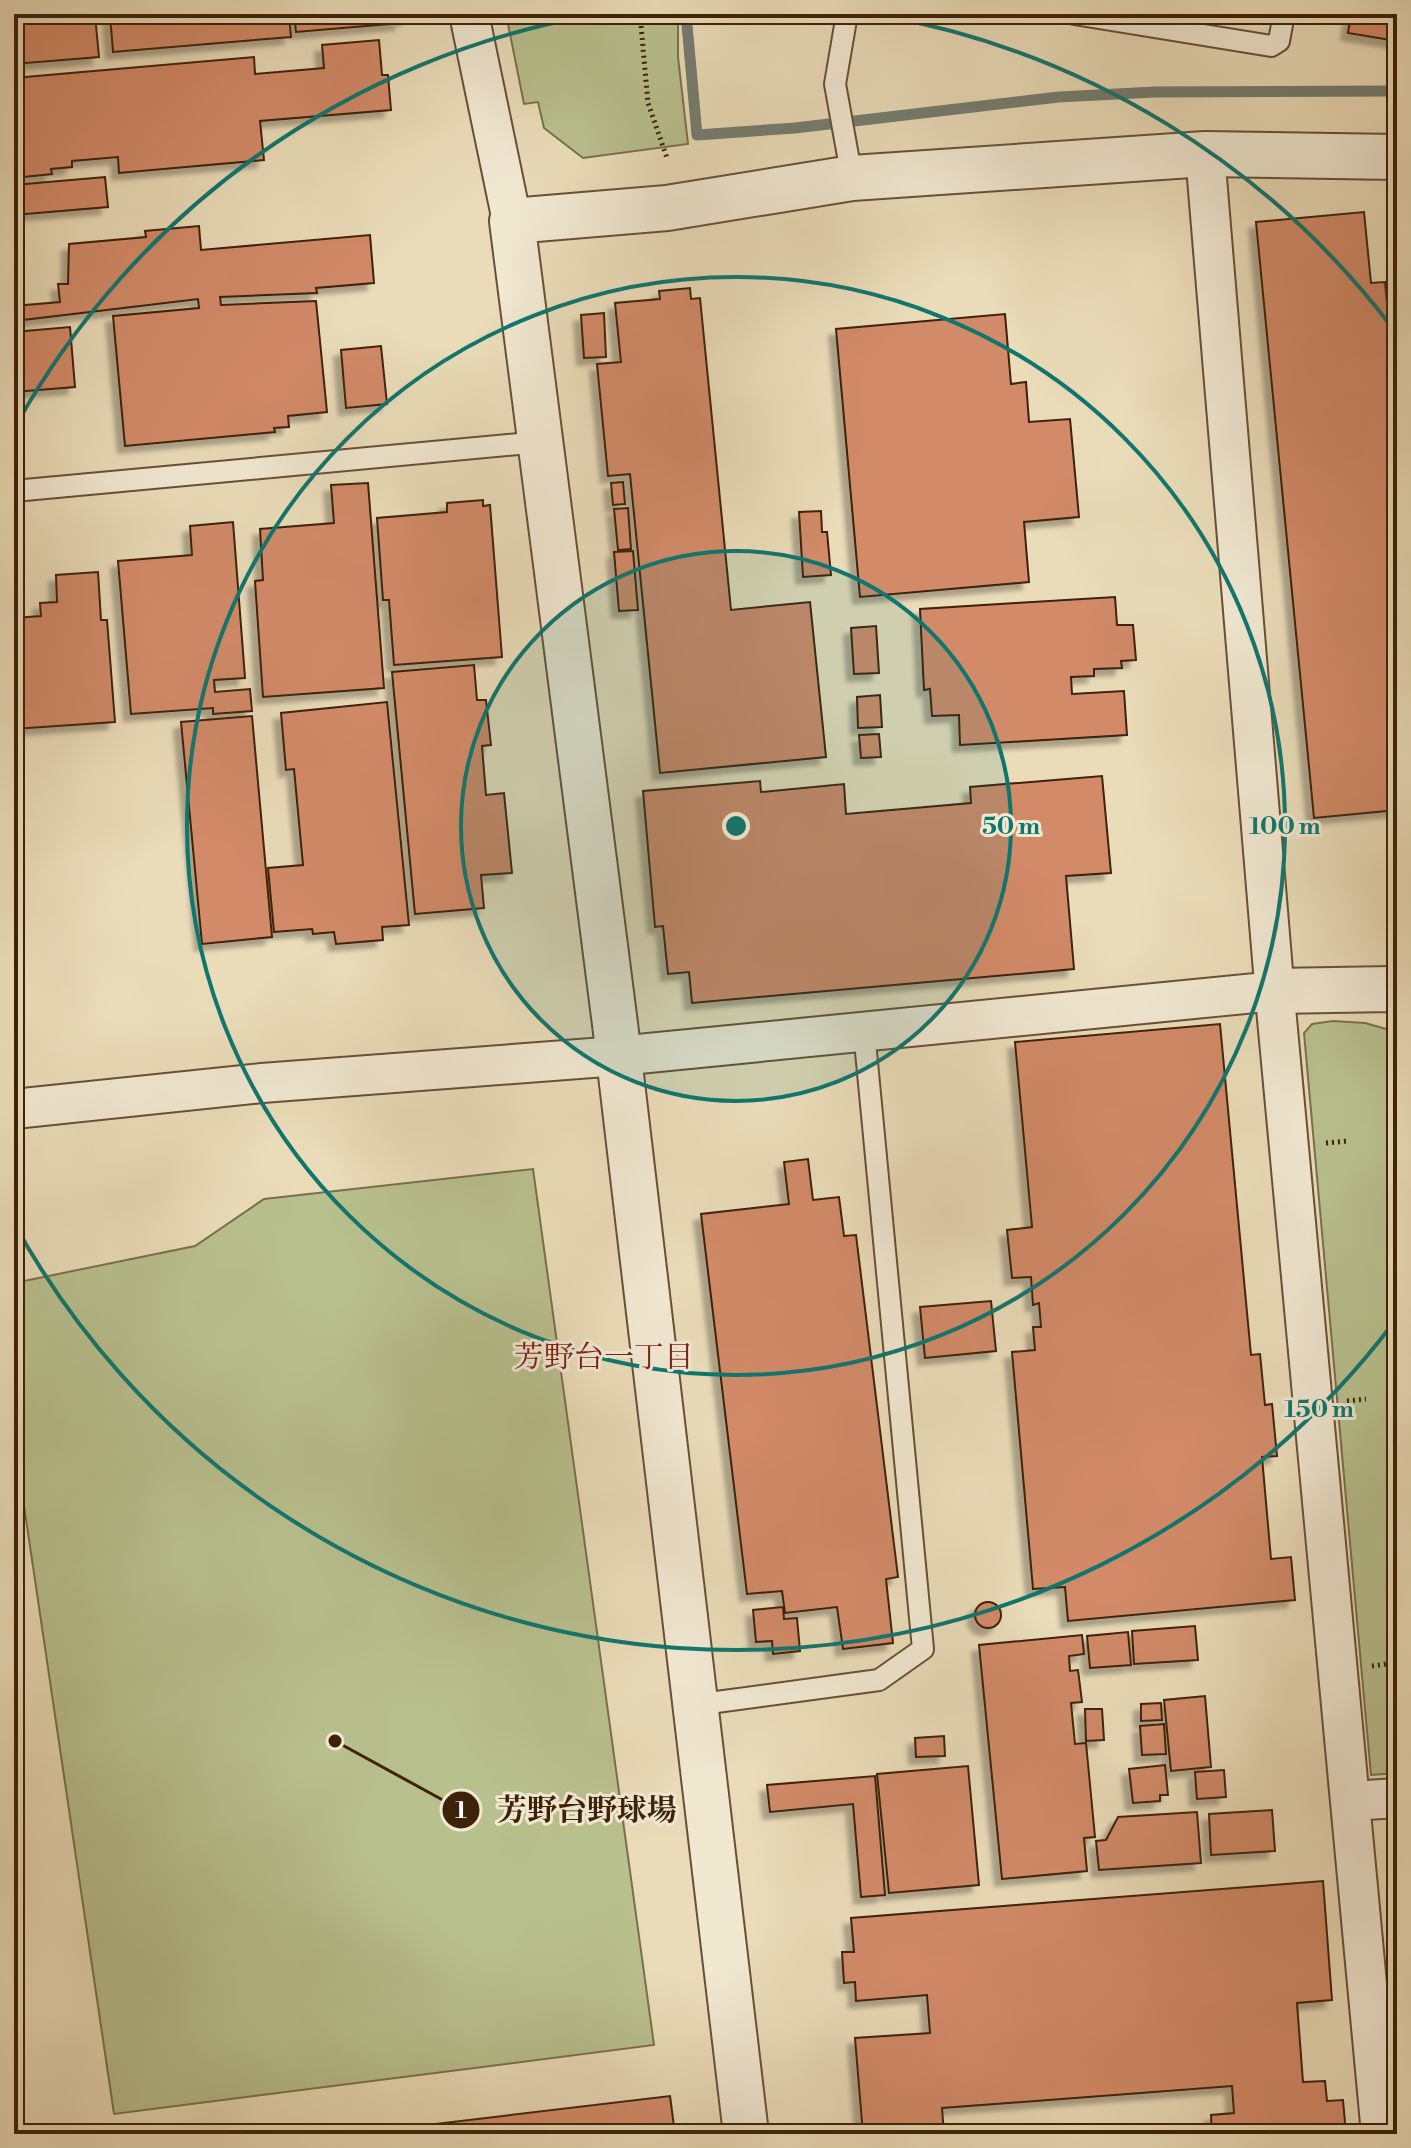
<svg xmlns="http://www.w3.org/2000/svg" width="1411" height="2148" viewBox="0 0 1411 2148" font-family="'Libre Bodoni','Noto Serif JP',serif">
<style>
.green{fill:#b8c08e;stroke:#7a704c;stroke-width:2}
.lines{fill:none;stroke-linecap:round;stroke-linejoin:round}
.stream{stroke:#757d71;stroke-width:11}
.building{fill:#d28a68;stroke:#3d2109;stroke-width:2;filter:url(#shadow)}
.service-casing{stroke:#685035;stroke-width:24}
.minor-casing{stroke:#685035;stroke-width:42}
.tertiary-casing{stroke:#685035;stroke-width:48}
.path{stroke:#3d2109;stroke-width:5;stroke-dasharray:2 4;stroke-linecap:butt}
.service{stroke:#f1e8d2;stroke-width:20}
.minor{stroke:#f1e8d2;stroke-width:38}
.tertiary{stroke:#f1e8d2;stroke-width:44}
.ring{fill:none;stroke:#0f766e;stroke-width:4}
.labels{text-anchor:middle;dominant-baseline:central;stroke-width:6;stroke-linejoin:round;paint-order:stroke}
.neighbourhood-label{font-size:30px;fill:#7a1f14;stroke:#f1e8d2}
.centre{fill:#0f766e;stroke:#f1e8d2;stroke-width:4}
.ring-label{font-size:24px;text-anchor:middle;font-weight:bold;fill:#0f766e;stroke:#f1e8d2;stroke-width:6;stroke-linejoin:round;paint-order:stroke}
.leader{fill:none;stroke:#3d2109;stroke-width:3}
.callout-dot{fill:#3d2109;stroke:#f1e8d2;stroke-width:3}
.mark-label{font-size:24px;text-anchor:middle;font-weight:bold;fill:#fff}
.callout-label{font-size:30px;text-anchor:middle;font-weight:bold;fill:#3d2109;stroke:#f1e8d2;stroke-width:6;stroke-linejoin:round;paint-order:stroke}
</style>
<defs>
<filter id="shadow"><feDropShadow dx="-7" dy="7" stdDeviation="2" flood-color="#0004"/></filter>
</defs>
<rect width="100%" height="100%" fill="#eadcb9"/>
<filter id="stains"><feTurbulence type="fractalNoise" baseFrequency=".0025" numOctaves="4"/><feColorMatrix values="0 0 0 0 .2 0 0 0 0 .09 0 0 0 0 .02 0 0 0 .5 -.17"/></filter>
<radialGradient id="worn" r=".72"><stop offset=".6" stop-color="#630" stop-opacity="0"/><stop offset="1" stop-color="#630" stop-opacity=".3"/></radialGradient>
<path class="green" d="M506 14H678V57L688 144 583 158 544 128 538 102 524 104Z
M1333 1021 1365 1023 1397 1032V1773L1371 1775 1304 1033 1312 1024Z
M533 1169 654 2045 114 2114 14 1438V1283L195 1246 264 1199Z"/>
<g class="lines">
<path class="stream" d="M686 14 697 135 795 128 1059 97 1155 92 1397 91"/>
</g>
<path class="building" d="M14 14H105L95 15 99 57 14 64Z
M110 14H289L291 37 113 52Z
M294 14H408V18H401V23L296 32Z
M1351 14H1397V41L1348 33Z
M379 40 382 75H388L391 110 260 121 264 160 119 173 118 157 72 161V167L51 169 52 174 14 178V78L254 57 255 74 324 68 322 45Z
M105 177 108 207 14 215V185Z
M1364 212 1371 283 1385 282 1397 409V810L1314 818 1256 222Z
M199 226 201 250 370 235 374 283 316 288 317 293 220 297 221 305 316 301 327 412 288 416 289 427 274 428 275 432 125 446 113 316 199 308 198 299 14 321V306L60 302 58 284H68L69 244 146 237 145 231Z
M690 288 691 299 700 298 731 610 810 602 826 757 660 773 630 474 608 476 597 364 621 362 615 303 660 299 659 291Z
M604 313 606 357 584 358 581 315Z
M1005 314 1011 384 1026 382 1029 422 1070 419 1079 517 1024 522 1029 582 860 597 836 329Z
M70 327 75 387 14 392V332Z
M381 346 387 404 346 408 341 350Z
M623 482 625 504 613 505 611 483Z
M368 483 384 688 263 697 255 581 263 580 260 529 334 523 331 485Z
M483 500V506L490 505 502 657 394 665 389 600H383L377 518 447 512V503Z
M628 508 631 549 618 550 614 509Z
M821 511 822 532H827L831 575 803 577 799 512Z
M233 522 245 678 214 680 215 692 250 689 252 711 213 714V708L131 714 118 561 192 555 190 526Z
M633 551 638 610 619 611 614 552Z
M98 572 101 620H107L115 722 14 729V618L41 616 40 603 57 602 56 575Z
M1115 597 1117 625H1133L1136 660 1121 661 1122 668 1094 669V676L1071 677 1072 694 1124 691 1127 735 960 745 959 715 932 716 930 689 924 690 920 609Z
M876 626 879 673 854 674 851 628Z
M474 665 477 700H486L491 745 482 746 486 795 504 793 512 873 481 875 484 908 415 914 392 672Z
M880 695 882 727 858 728 857 697Z
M387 702 409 925 382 927 383 940 336 944 334 932 313 934 312 929 274 932 268 868 303 865 294 769 286 770 281 713Z
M252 716 272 937 202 944 181 722Z
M879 734 881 757 861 758 859 735Z
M1102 776 1111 873 1066 876 1074 969 692 1003 689 972 668 974 663 926 655 927 643 791 760 781 761 792 844 784 846 814 971 803 970 787Z
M1220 1024 1251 1355 1260 1354 1265 1405 1272 1404 1277 1456 1262 1457 1271 1559 1291 1557 1295 1600 1068 1621 1065 1587 1033 1589 1012 1352 1035 1350 1033 1327H1041L1039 1303 1033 1305 1031 1277 1012 1278 1007 1230 1032 1227 1015 1042Z
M808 1159 813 1200 839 1197 844 1236 856 1235 898 1577 886 1579 893 1643 843 1649 837 1607 785 1613 782 1591 747 1594 701 1214 789 1204 784 1162Z
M991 1301 996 1351 925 1358 920 1307Z
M975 1615a13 13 0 1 1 26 0a13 13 0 1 1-26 0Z
M783 1607 784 1619 797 1618 800 1651 773 1654 772 1641 756 1642 753 1610Z
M1195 1626 1198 1660 1134 1664 1132 1631Z
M1128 1632 1131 1665 1090 1668 1087 1636Z
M1082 1635 1084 1654 1069 1656 1070 1671 1078 1670 1082 1702 1071 1703 1075 1744 1086 1743 1095 1837 1084 1838 1087 1871 1002 1879 979 1645Z
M1205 1696 1211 1767 1171 1771 1164 1700Z
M1161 1703 1162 1720 1141 1721V1704Z
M1085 1709H1102L1104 1740 1086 1741Z
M1164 1724 1166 1754 1142 1755 1140 1726Z
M944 1736 945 1756 916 1757 915 1738Z
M1165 1765 1168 1795H1160V1801L1133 1803 1129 1769Z
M968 1766 979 1885 889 1893 877 1774Z
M1224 1770 1226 1797 1197 1799 1195 1772Z
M875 1776 885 1895 861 1897 853 1804 770 1812 767 1785Z
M1272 1810 1275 1851 1211 1855 1209 1814Z
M1197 1812 1201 1863 1099 1870 1096 1841 1106 1840 1118 1817Z
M1323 1881 1332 2000 1297 2003 1303 2082 1325 2081 1327 2101 1343 2100 1346 2134H1212L1211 2115 1234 2113 1232 2086 942 2108 944 2134H863L855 2038 930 2033 927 1995 856 2001 855 1982 844 1983 842 1952H854L851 1918Z
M670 2096 675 2134H351Z"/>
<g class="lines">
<g class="service-casing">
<path id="service" d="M847 14 835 84 852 178
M1074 14 1271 46 1279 41 1284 14
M14 491 540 442
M694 1705 879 1680 923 1649 864 1031"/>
</g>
<g class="minor-casing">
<path id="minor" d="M469 14 512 221
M1205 154 1277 1019 1381 2134
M14 1109 262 1083 618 1056 1275 991
M1352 1801 1397 1798"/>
</g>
<g class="tertiary-casing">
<path id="tertiary" d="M1275 991 1391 989 1397 992
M746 2134 615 1024 512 221 667 208 852 178 1205 154 1397 157"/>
</g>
<path class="path" d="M640 14 648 103 667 158
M1326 1143 1348 1141
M1347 1401 1366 1399
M1372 1666 1386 1664"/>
<use href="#service" class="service"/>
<use href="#minor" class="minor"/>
<use href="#tertiary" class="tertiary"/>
</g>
<circle cx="736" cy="826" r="275" fill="#0f766e" fill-opacity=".12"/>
<g class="ring">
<circle cx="736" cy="826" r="275"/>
<circle cx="736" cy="826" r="549"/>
<path d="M1394 1322A824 824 0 0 1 15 1225M15 427A824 824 0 0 1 593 15M879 15A824 824 0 0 1 1394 330"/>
</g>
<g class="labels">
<g class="neighbourhood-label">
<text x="604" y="1358">芳野台一丁目</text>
</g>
</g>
<circle cx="736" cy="826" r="12" class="centre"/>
<g class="ring-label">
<text x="1011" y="834">50 m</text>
<text x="1285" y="834">100 m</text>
<text x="1319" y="1417">150 m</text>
</g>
<path class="leader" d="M335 1741L461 1810"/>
<g class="callout-dot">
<circle cx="335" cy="1741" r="8"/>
<circle cx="461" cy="1810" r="20"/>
</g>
<g class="mark-label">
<text x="461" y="1818">1</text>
</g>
<g class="callout-label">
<text x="587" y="1820">芳野台野球場</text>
</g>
<rect width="1411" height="2148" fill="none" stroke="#eadcb9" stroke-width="48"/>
<rect x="16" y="16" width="1379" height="2116" fill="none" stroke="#3d2109" stroke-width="4"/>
<rect x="24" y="24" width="1363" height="2100" fill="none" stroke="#3d2109" stroke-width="2"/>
<rect width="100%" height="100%" filter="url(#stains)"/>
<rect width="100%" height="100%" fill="url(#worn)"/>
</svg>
